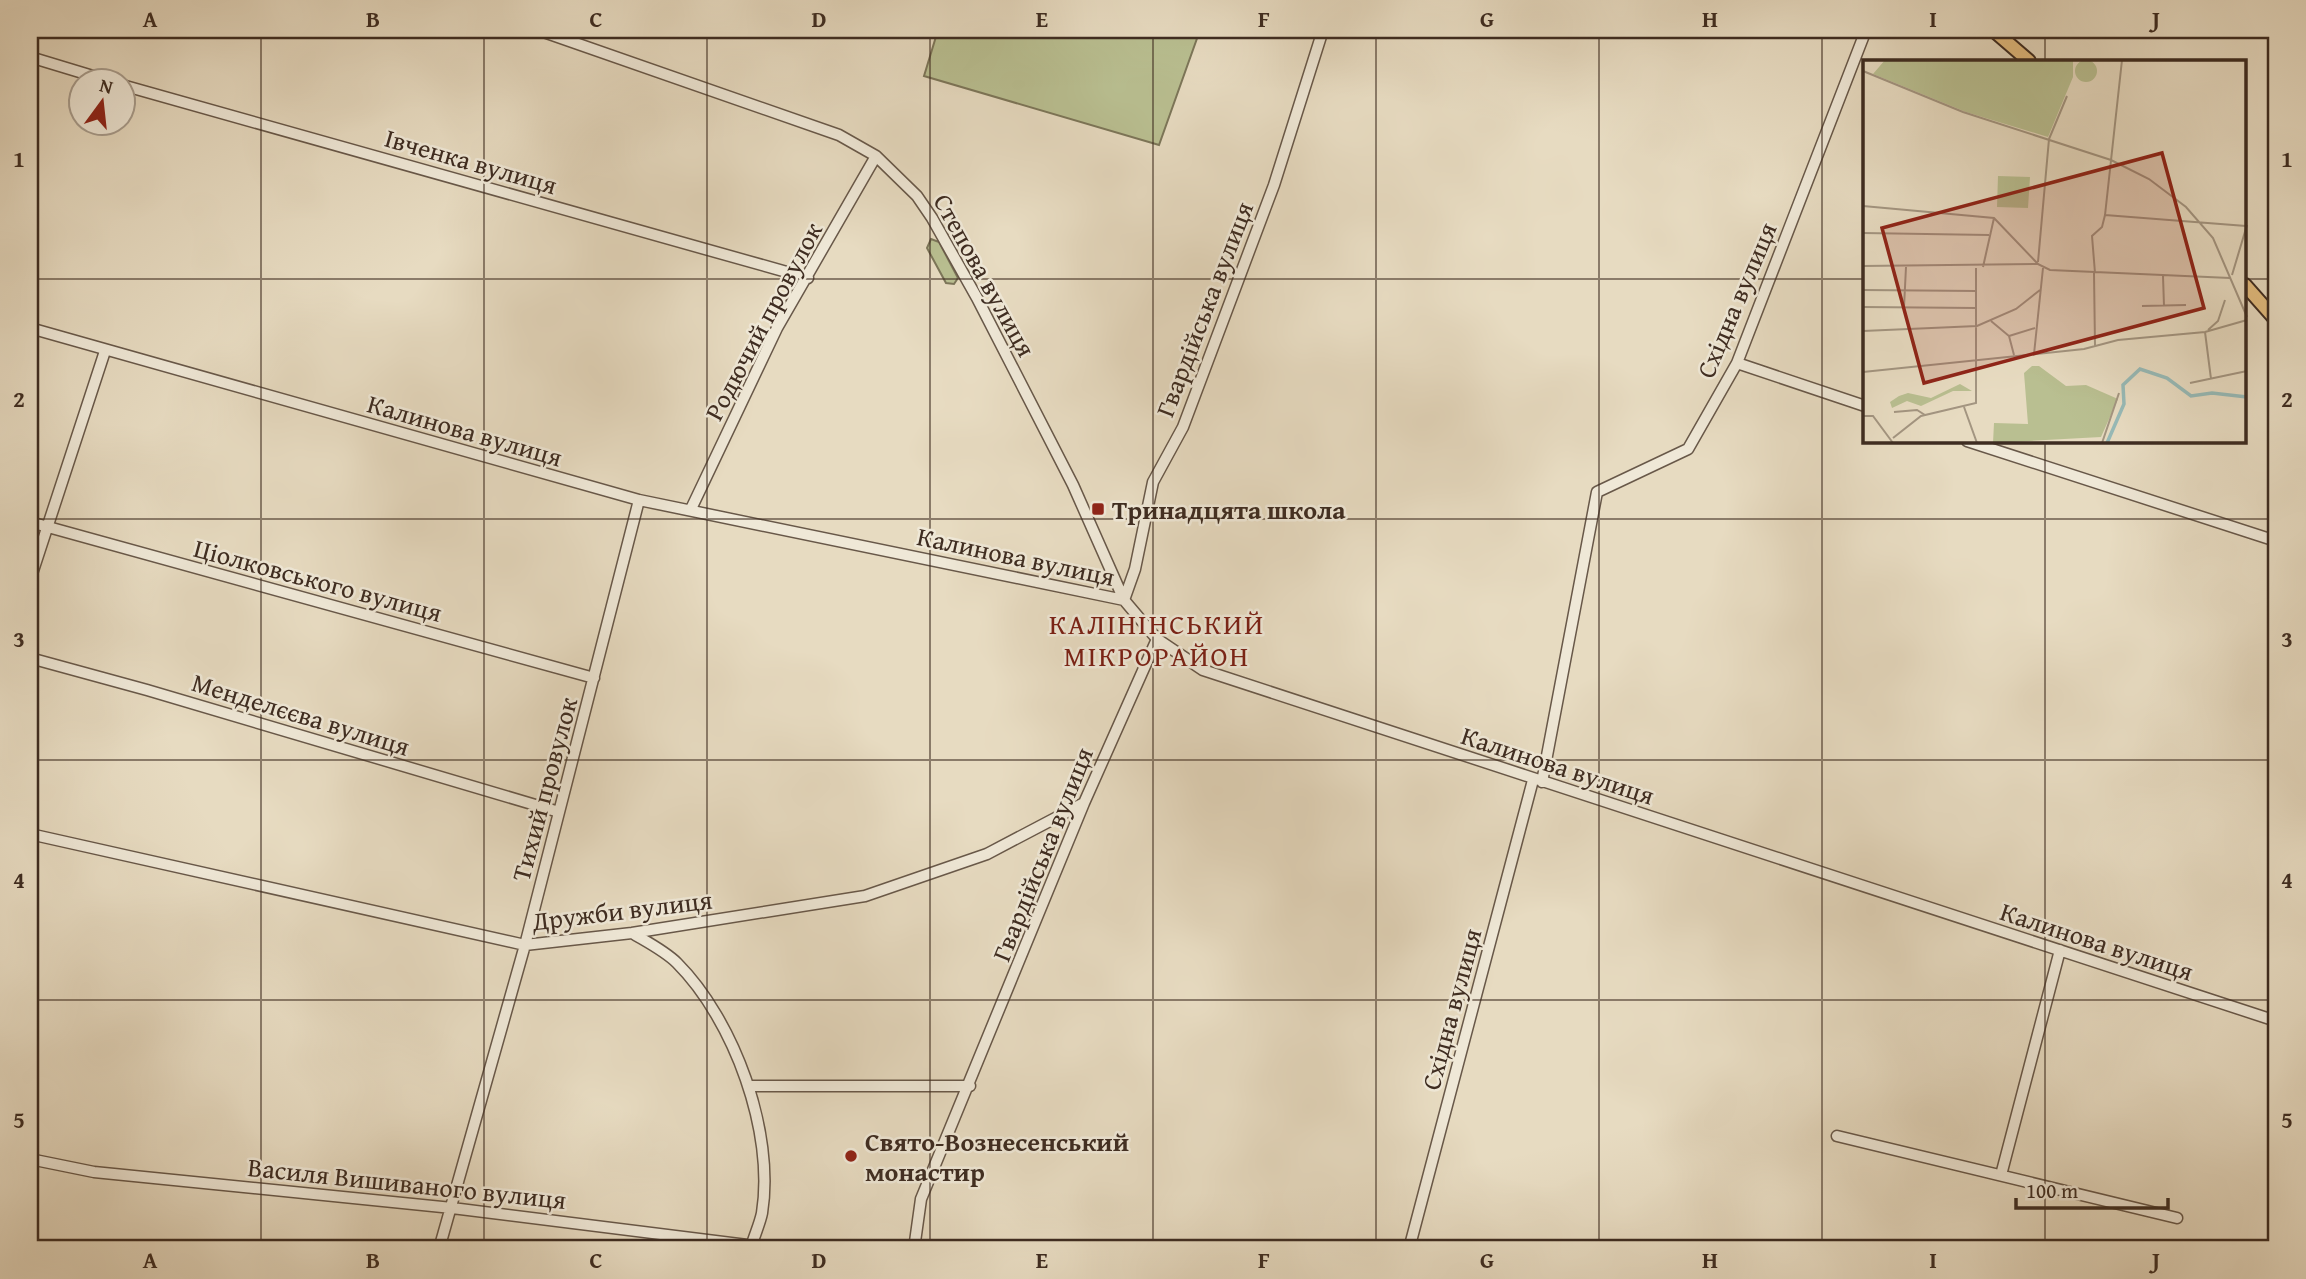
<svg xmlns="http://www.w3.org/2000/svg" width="2306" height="1279" viewBox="0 0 2306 1279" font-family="'Gentium Book Plus',serif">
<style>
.green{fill:#b9bf91;stroke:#7c7659;stroke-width:2}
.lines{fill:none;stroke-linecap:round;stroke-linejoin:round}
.minor-casing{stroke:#685849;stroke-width:13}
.major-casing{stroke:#3e2c21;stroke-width:16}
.minor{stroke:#efe8d7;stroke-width:10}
.major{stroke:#e4be80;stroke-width:12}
.grid{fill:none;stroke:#3e2c21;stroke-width:2;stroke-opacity:0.55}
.poi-dot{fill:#8f2418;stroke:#efe8d7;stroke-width:2.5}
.labels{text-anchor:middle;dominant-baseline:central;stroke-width:5;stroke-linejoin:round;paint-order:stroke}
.street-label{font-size:26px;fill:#3e2c21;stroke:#efe8d7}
.poi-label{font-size:26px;font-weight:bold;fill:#3e2c21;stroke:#efe8d7;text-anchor:start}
.neighbourhood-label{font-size:28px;letter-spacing:2px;fill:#7a1f14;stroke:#efe8d7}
.inset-river{fill:none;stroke:#97bab7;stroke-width:3.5}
.inset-road{fill:none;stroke:#a39581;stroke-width:2}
.view{fill:#8f2418;fill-opacity:0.15;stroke:#8f2418;stroke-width:3.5}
.inset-edge{fill:none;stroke:#3e2c21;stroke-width:3.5}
.neatline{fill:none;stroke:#3e2c21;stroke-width:2.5}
.grid-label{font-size:23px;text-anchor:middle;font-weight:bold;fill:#3e2c21}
</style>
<rect width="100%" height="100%" fill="#e7dbc1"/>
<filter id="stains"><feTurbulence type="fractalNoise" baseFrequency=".00286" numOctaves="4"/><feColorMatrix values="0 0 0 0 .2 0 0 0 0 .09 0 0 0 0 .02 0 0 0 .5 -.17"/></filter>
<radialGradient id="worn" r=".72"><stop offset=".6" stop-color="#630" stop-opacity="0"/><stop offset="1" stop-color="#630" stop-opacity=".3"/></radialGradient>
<path class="green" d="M938 30H1200L1159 145 924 76Z
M931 239 939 242 958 278 954 284 946 283 927 248Z"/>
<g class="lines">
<g class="minor-casing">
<path id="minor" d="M538 30 839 135 876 156 917 196 932 218 977 298 1073 485 1124 600 1157 639 1203 670 2276 1021
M30 57 106 80
M122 85 808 278
M30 328 639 500 1124 600
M1737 363 1865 406
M1967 441 2276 541
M691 509 777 328 876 156
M30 522 594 678
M30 580 105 351
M1124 600 1135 569 1153 482 1183 427 1274 185 1323 30
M30 658 147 690 559 812
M1542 782 1597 492 1688 449 1737 363 1866 30
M30 834 525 945 632 933 865 896 987 854 1084 803
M632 933C647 942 665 951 677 963 734 1020 775 1132 762 1213 760 1223 755 1234 752 1244
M750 1086H970
M1837 1136 2177 1218
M30 1159 94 1172 452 1208 780 1249
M2001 1175 2060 950
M439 1249 525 945 639 500
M914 1249 921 1199 1084 803 1157 639
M1409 1249 1533 780"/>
</g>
<g class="major-casing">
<path id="major" d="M1993 30 2029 61
M2245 285 2276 320"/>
</g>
<use href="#minor" class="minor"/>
<use href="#major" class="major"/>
</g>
<path class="grid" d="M261 30V1249M484 30V1249M707 30V1249M930 30V1249M1153 30V1249M1376 30V1249M1599 30V1249M1822 30V1249M2045 30V61M30 279H1865M2245 279H2276M2045 441V1249M30 519H2276M30 760H2276M30 1000H2276"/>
<g class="poi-dot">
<rect x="1091" y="502" width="14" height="14" rx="3.5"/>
<circle cx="851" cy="1156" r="7"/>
</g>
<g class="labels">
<g class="street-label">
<text transform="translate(471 161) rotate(16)">Івченка вулиця</text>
<text transform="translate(985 275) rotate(61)">Степова вулиця</text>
<text transform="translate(1736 300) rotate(-67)">Східна вулиця</text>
<text transform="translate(1204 309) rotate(-69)">Гвардійська вулиця</text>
<text transform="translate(763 321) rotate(-62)">Родючий провулок</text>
<text transform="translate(465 430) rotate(16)">Калинова вулиця</text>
<text transform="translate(1016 556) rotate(12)">Калинова вулиця</text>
<text transform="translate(318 580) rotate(15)">Ціолковського вулиця</text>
<text transform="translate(301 714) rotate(17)">Менделєєва вулиця</text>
<text transform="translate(1558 765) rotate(18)">Калинова вулиця</text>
<text transform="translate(544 789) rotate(-75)">Тихий провулок</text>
<text transform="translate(1042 854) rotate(-68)">Гвардійська вулиця</text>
<text transform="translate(622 910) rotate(-7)">Дружби вулиця</text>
<text transform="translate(2097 941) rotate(18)">Калинова вулиця</text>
<text transform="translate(1451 1009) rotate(-75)">Східна вулиця</text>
<text transform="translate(407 1183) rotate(6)">Василя Вишиваного вулиця</text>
</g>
<g class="poi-label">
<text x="1112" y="509">Тринадцята школа</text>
<text x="865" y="1141">Cвято-Вознесенський<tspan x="865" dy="30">монастир</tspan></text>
</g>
<g class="neighbourhood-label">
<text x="1157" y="623">КАЛІНІНСЬКИЙ<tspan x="1157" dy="32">МІКРОРАЙОН</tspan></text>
</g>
</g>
<g transform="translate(1863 60)">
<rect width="383" height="383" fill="#e7dbc1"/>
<path d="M22 0H210V17L185 77 103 52 10 14ZM212 11a11 11 0 1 1 22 0a11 11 0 1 1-22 0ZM135 116 167 117 165 148 134 147ZM169 306H176L203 326 223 325 255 339 238 377 130 383 131 363 165 364 161 313ZM97 324 109 331H90L58 346 44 341 29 348 27 342 36 336 45 333 68 338Z" fill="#b9bf91"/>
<path class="inset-river" d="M244 383 261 344 260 325 277 309 304 318 328 336 349 333 384 337"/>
<path class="inset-road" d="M0 11 100 52 248 100 286 119 323 147 350 178 384 257M0 146 131 158 175 204M242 155 383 166M0 173 126 175M175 202 186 79 204 36M0 206 175 204 187 210 367 218M120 207 131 158M231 213 232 286M232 213 229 176 239 167 242 155 259 0M369 215 384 165M300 216 301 246M0 230 113 231M279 246 323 245M0 247 113 248M41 247 43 207M128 261 146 276 151 295M345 270 355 261 362 240M0 271 114 266 153 249 177 230M342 272 348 319M146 276 172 268M171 294 180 208M0 312 221 289 255 280 342 272 384 260M327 323 384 311M101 347 114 383M31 352 54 350 62 355M0 356H10L30 383M30 378 58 356 113 343V208M239 383 256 333"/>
<path class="view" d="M299 93 341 248 61 323 19 168Z"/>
<rect width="383" height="383" class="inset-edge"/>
</g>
<rect width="2306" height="1279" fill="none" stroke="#e7dbc1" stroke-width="77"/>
<g transform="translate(102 102) rotate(15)"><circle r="33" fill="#efe8d7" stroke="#a89d8e" stroke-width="2"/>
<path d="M0-5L12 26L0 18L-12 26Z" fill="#8f2418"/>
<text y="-10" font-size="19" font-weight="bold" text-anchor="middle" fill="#3e2c21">N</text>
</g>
<path d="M2016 1198v10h152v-10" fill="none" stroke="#3e2c21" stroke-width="3.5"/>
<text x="2026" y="1198" font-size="21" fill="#3e2c21" stroke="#efe8d7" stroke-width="5" paint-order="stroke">100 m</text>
<rect x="38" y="38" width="2230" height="1202" class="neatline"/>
<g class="grid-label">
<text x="150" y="27">A</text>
<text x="373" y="27">B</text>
<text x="596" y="27">C</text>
<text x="819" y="27">D</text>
<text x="1042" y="27">E</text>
<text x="1264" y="27">F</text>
<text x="1487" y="27">G</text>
<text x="1710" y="27">H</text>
<text x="1933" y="27">I</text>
<text x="2156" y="27">J</text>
<text x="19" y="167">1</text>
<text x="2287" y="167">1</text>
<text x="19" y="407">2</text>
<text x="2287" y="407">2</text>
<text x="19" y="647">3</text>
<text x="2287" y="647">3</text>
<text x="19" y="888">4</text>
<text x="2287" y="888">4</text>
<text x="19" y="1128">5</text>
<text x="2287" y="1128">5</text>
<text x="150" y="1268">A</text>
<text x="373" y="1268">B</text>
<text x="596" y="1268">C</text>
<text x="819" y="1268">D</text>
<text x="1042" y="1268">E</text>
<text x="1264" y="1268">F</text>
<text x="1487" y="1268">G</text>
<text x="1710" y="1268">H</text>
<text x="1933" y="1268">I</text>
<text x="2156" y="1268">J</text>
</g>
<rect width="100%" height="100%" filter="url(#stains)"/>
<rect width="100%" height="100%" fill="url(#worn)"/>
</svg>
